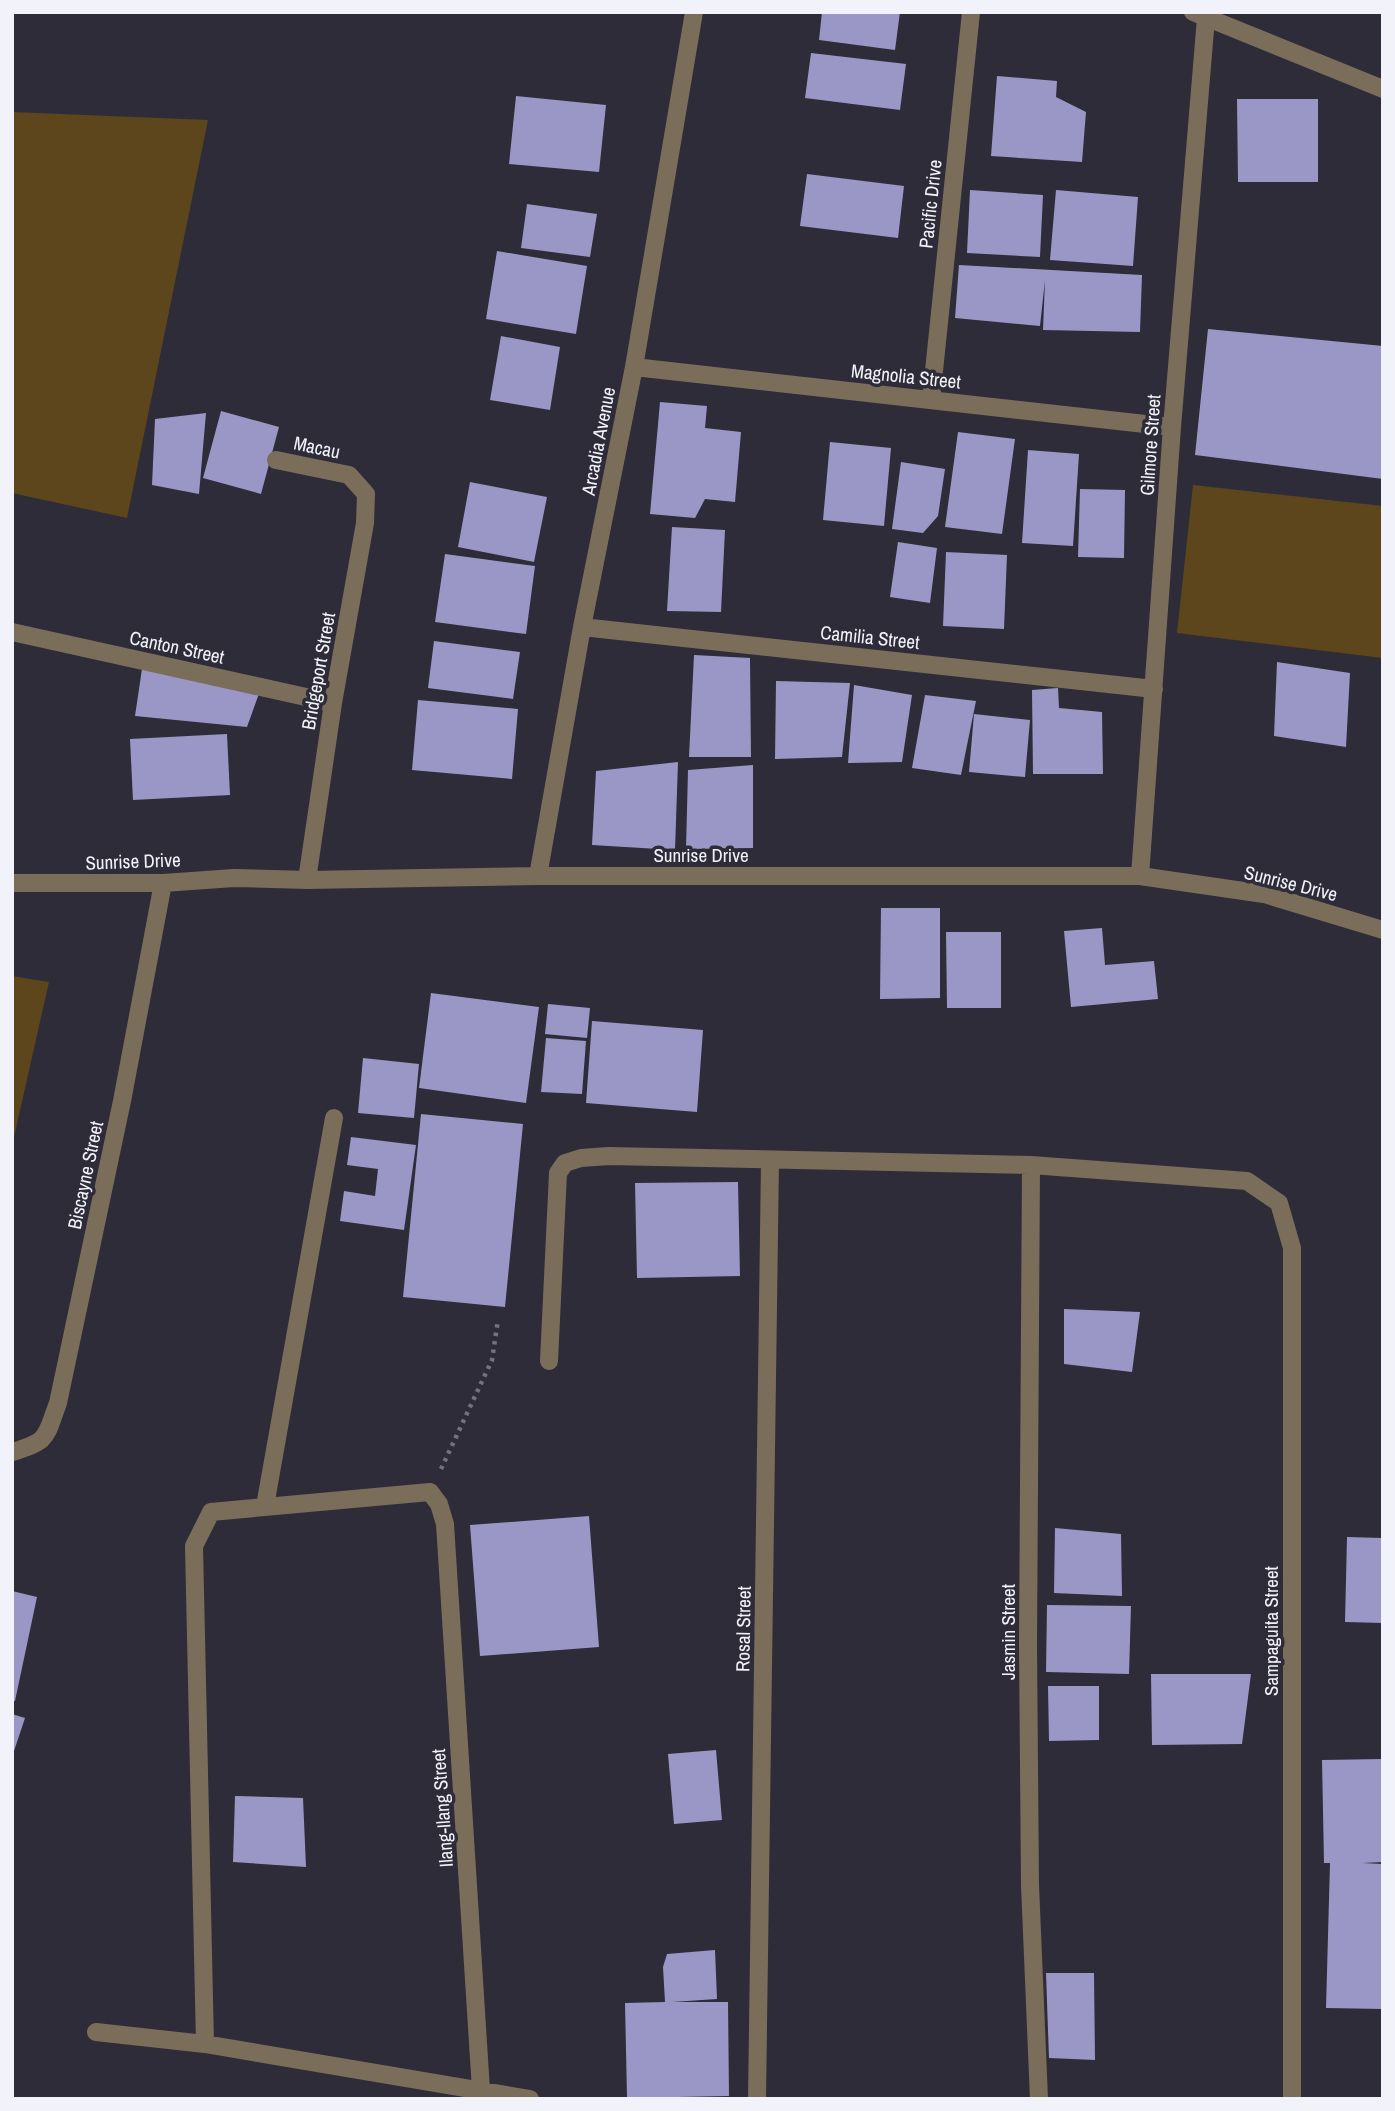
<svg xmlns="http://www.w3.org/2000/svg" width="1395" height="2111" viewBox="0 0 1395 2111" font-family="'Archivo Narrow',sans-serif">
<style>
.green{fill:#5d461c}
.building{fill:#9a97c7}
.lines{fill:none;stroke-linecap:round;stroke-linejoin:round}
.path{stroke:#73727d;stroke-width:4.5;stroke-dasharray:3.5 5;stroke-linecap:butt}
.minor{stroke:#7a6e5b;stroke-width:18}
.labels{text-anchor:middle;dominant-baseline:central;stroke-width:7;stroke-linejoin:round;paint-order:stroke}
.street-label{font-size:19px;fill:#f2f2fa;stroke:#2d2c38}
</style>
<rect width="100%" height="100%" fill="#2d2c38"/>
<path class="green" d="M12 112 208 120 127 518 12 493Z
M1193 485 1383 506 1382 658 1177 633Z
M12 976 49 982 12 1146Z"/>
<path class="building" d="M822 12H900L895 50 819 40Z
M811 53 906 64 900 110 805 98Z
M997 76 1057 81 1056 97 1086 112 1082 162 991 156Z
M516 96 606 105 599 172 509 164Z
M1237 99H1318V182H1238Z
M807 174 904 186 898 238 800 226Z
M970 190 1043 195 1040 257 967 253Z
M1056 190 1138 197 1133 266 1050 260Z
M527 204 597 214 590 257 521 248Z
M497 251 587 266 576 334 486 319Z
M959 265 1142 275 1140 332 1043 330 1045 280 1040 326 955 318Z
M1208 329 1383 346V479L1195 455Z
M501 336 560 347 550 410 490 400Z
M660 402 707 406 705 428 741 432 735 502 705 499 695 518 650 514Z
M221 411 279 427 261 494 203 478Z
M206 413 199 494 152 485 155 419Z
M958 432 1015 439 1002 534 945 527Z
M830 442 891 448 884 526 823 520Z
M1028 450 1079 454 1073 546 1022 543Z
M901 462 945 469 938 516 923 533 892 529Z
M470 482 547 497 534 562 458 547Z
M1080 489 1125 490 1124 558 1078 557Z
M672 527 725 530 721 612 667 611Z
M898 542 937 548 930 603 890 597Z
M946 552 1007 555 1004 629 943 626Z
M445 554 535 566 526 634 435 622Z
M434 641 520 652 513 699 428 688Z
M694 655 750 658 751 757H689Z
M143 662 261 688 247 727 135 716Z
M1277 662 1350 673 1346 747 1274 736Z
M776 681 850 683 842 757 775 759Z
M854 685 912 695 902 762 848 763Z
M1058 688 1059 708 1102 712 1103 774H1033L1032 690Z
M925 695 976 701 961 775 912 768Z
M418 700 518 709 512 779 412 770Z
M974 714 1030 720 1025 777 969 772Z
M227 734 230 795 133 800 130 739Z
M678 762 675 850 592 845 596 771Z
M753 765V848L686 849 688 770Z
M881 908H940V998L880 999Z
M1102 928 1105 965 1154 961 1158 999 1071 1007 1064 931Z
M946 932H1001V1008H947Z
M431 993 539 1007 526 1103 419 1088Z
M548 1004 590 1008 587 1038 545 1034Z
M592 1021 703 1030 697 1112 586 1103Z
M546 1038 586 1041 582 1094 541 1092Z
M363 1058 419 1064 414 1118 358 1113Z
M421 1114 523 1124 505 1307 403 1297Z
M351 1137 416 1145 404 1230 340 1221 344 1191 375 1196 378 1169 347 1165Z
M738 1182 740 1276 637 1278 635 1183Z
M1064 1309 1140 1312 1132 1372 1064 1364Z
M589 1516 599 1647 480 1656 470 1525Z
M1055 1528 1121 1534 1122 1596 1054 1593Z
M1347 1537 1383 1538V1623L1345 1622Z
M12 1591 37 1597 15 1701H12Z
M1047 1605 1131 1606 1129 1674 1046 1672Z
M1151 1674H1251L1242 1744 1152 1745Z
M1048 1686H1099V1740L1049 1741Z
M12 1714 25 1718 13 1754H12Z
M716 1750 722 1820 674 1824 668 1754Z
M1383 1759V1862L1362 1863 1383 1864V2009L1326 2008 1330 1863H1324L1322 1760Z
M235 1796 303 1798 306 1867 233 1862Z
M715 1950 717 1999 672 2002H728L729 2096 627 2098 625 2003 665 2002 663 1967 667 1954Z
M1046 1973H1094L1095 2060 1049 2058Z"/>
<g class="lines">
<path class="path" d="M441 1469 492 1360 498 1320"/>
<path class="minor" d="M1193 12 1383 89
M634 367 1172 427
M931 400 971 12
M276 460 349 475 366 494 365 523 333 703 307 880
M582 627 1154 689
M12 632 333 703
M538 876 582 627 634 367 694 12
M1140 876 1172 427 1206 18
M12 883H163L234 878 307 880 538 876H1140L1264 894 1383 930
M1031 1165 1028 1646 1030 1885 1039 2099
M549 1361 558 1173 565 1163 581 1158 609 1156 1031 1165 1247 1181 1279 1203 1292 1248V2099
M12 1452C50 1441 45 1437 58 1403L122 1101 163 883
M265 1506 334 1118
M96 2032 205 2044 530 2099
M205 2044 194 1546 211 1512 430 1492 439 1504 445 1524 481 2090
M757 2099 770 1161"/>
</g>
<g class="labels">
<g class="street-label">
<text transform="translate(930 204) rotate(-84)">Pacific Drive</text>
<text transform="translate(906 376) rotate(6)">Magnolia Street</text>
<text transform="translate(598 441) rotate(-79)">Arcadia Avenue</text>
<text transform="translate(1150 445) rotate(-86)">Gilmore Street</text>
<text transform="translate(317 447) rotate(12)">Macau</text>
<text transform="translate(870 637) rotate(6)">Camilia Street</text>
<text transform="translate(177 647) rotate(12)">Canton Street</text>
<text transform="translate(318 671) rotate(-80)">Bridgeport Street</text>
<text x="701" y="855">Sunrise Drive</text>
<text transform="translate(133 861) rotate(-2)">Sunrise Drive</text>
<text transform="translate(1291 883) rotate(14)">Sunrise Drive</text>
<text transform="translate(85 1175) rotate(-78)">Biscayne Street</text>
<text transform="translate(743 1629) rotate(-89)">Rosal Street</text>
<text transform="translate(1271 1631) rotate(-90)">Sampaguita Street</text>
<text transform="translate(1008 1632) rotate(-90)">Jasmin Street</text>
<text transform="translate(442 1808) rotate(-94)">Ilang-Ilang Street</text>
</g>
</g>
<rect width="1395" height="2111" fill="none" stroke="#f2f2fa" stroke-width="28"/>
</svg>
